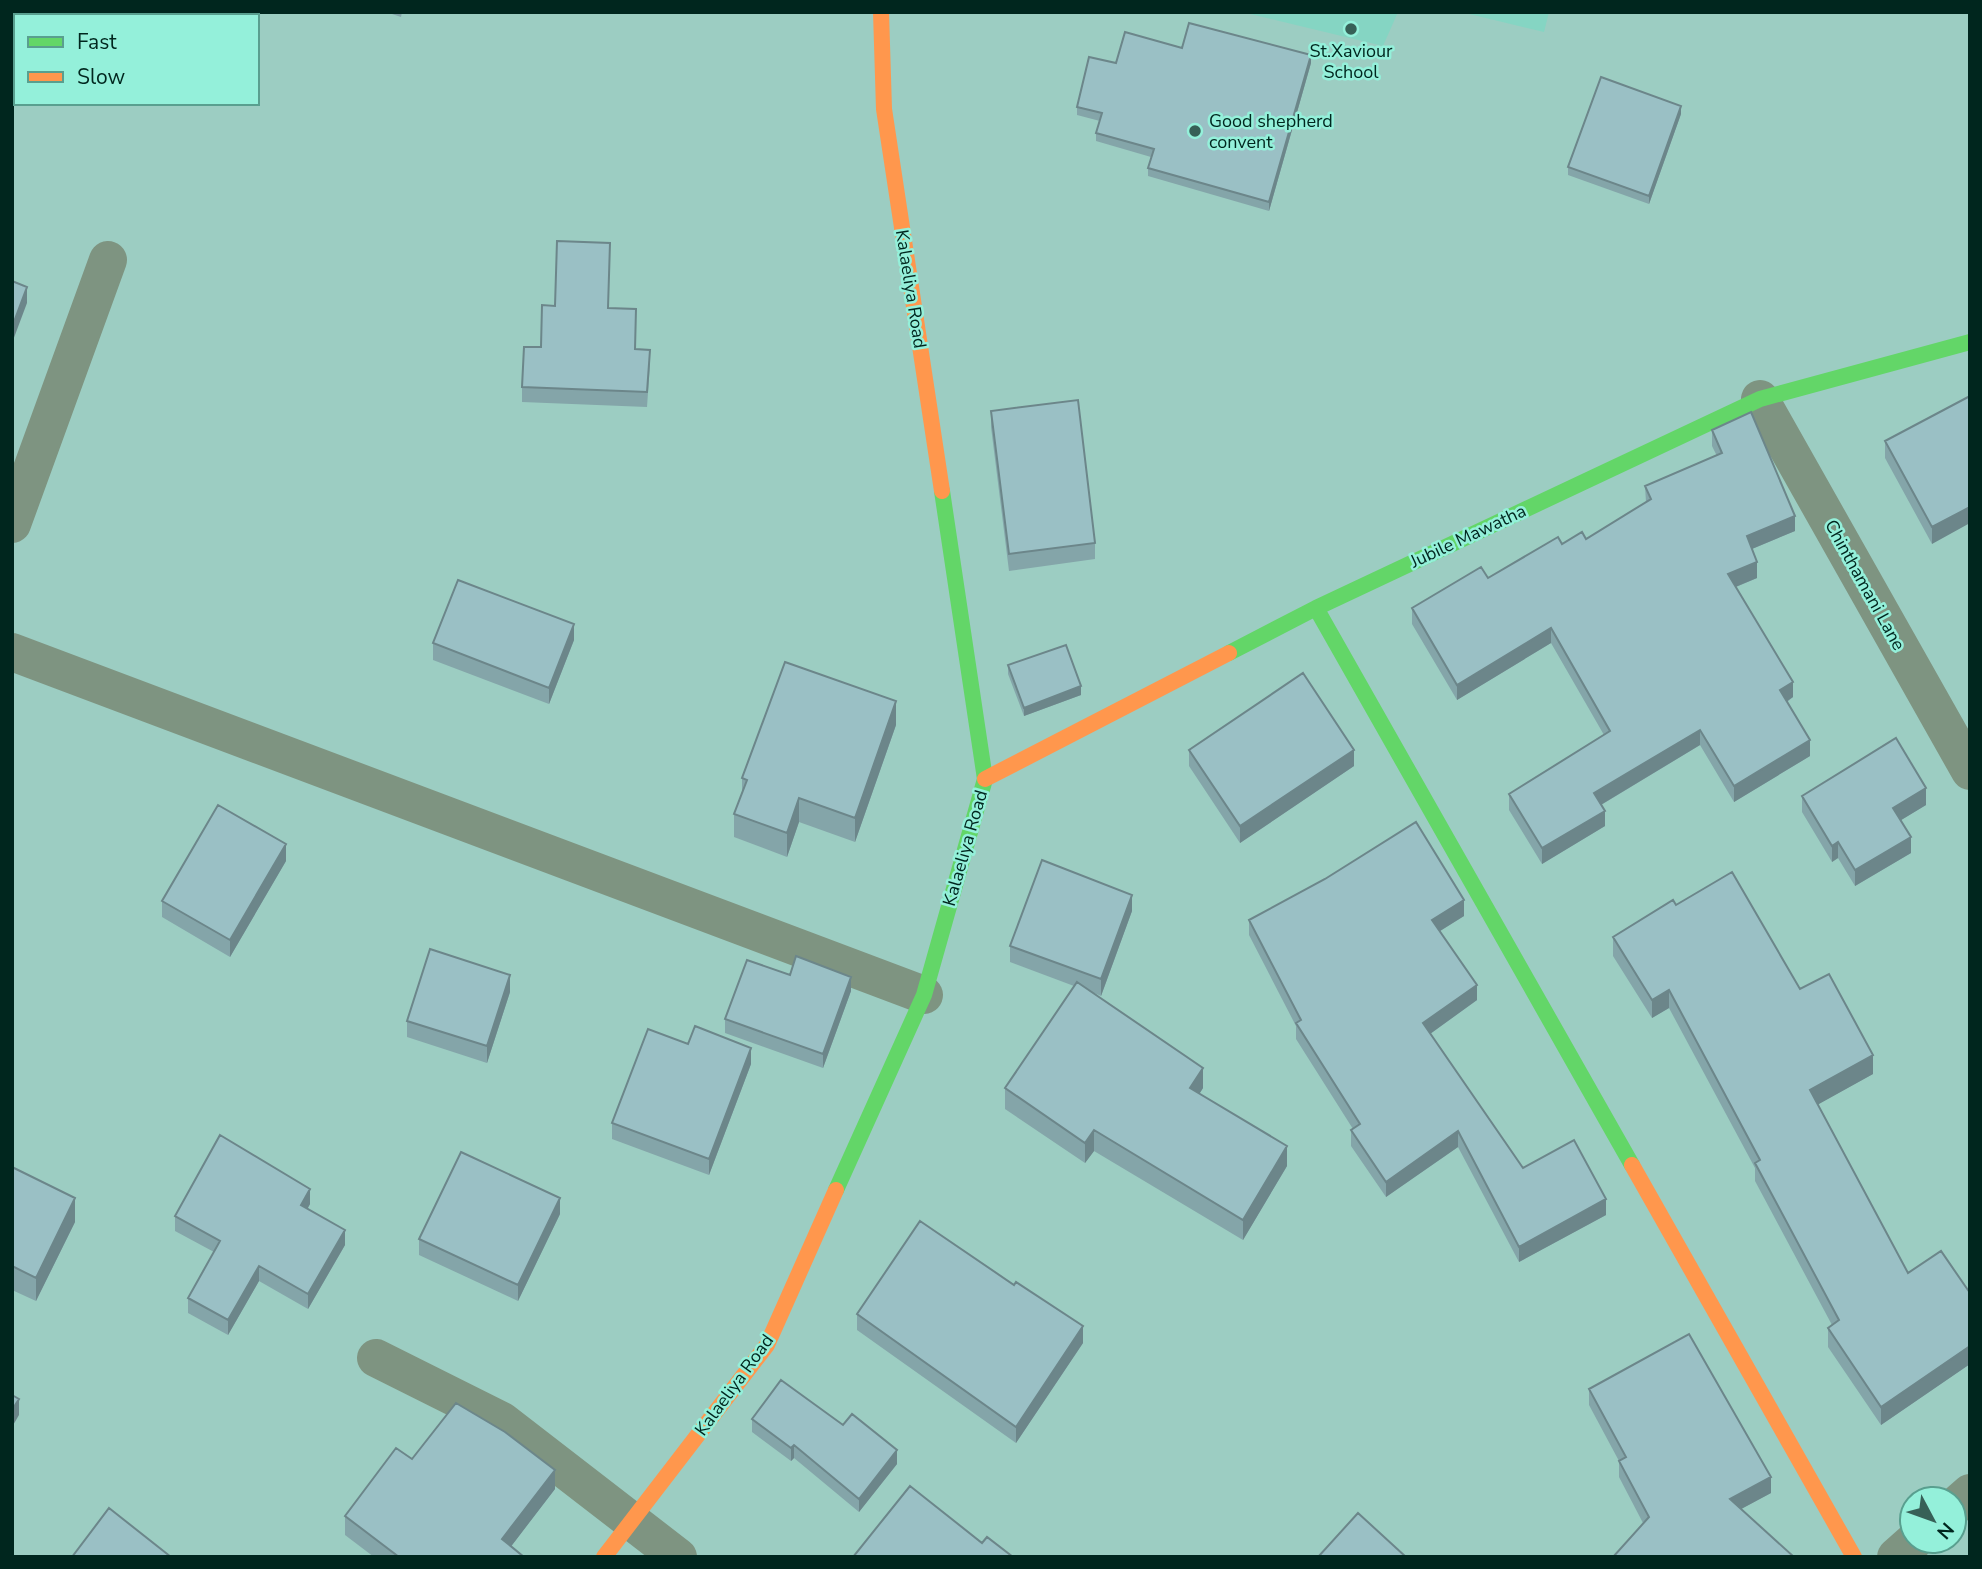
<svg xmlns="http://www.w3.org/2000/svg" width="1982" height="1569" viewBox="0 0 1982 1569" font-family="'Nunito Sans',sans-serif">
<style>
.built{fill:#85d5c3}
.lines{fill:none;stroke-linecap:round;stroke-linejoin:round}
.street{stroke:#7e9481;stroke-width:38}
.fast{stroke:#63d668;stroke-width:16}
.slow{stroke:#ff974d;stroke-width:16}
.wall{fill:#84a5a9}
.shaded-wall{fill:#6c868a}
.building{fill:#9ac0c5;stroke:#6c868a;stroke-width:2}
.poi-dot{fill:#376057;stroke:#94f0da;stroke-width:2.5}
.labels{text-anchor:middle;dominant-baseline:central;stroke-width:5;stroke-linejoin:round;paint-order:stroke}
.poi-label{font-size:18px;fill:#00261e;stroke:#94f0da}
.street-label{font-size:18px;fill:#00261e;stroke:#94f0da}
</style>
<rect width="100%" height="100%" fill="#9ccdc2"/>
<path class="built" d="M1242 12H1398L1383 46Z
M1461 12H1549L1544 32Z"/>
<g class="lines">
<path class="street" d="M1760 399 1970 771
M12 524 108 260
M12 652 924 995
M376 1358 502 1421 678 1557
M1954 1507 1970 1493
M1896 1557 1914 1541"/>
<path class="fast" d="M1316 608 1632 1165
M1229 653 1316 608 1760 399 1970 342
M836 1190 924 995 985 779 942 491"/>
<path class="slow" d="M881 12 884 109 942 491
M985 779 1229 653
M1632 1165 1854 1557
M604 1557 767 1345 836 1190"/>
</g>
<path class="wall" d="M386 12H402L401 17Z
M1182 48 1311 63 1269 211 1148 176V168L1151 157 1096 141V133L1100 121 1077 115V107L1116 63Z
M1681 114 1649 204 1568 175V167Z
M609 308 636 324 635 349 650 364 647 407 522 402V387L541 347Z
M1970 396 1932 544 1885 458V441Z
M991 411 1095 543V559L1009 571 991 427Z
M1712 430 1795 531 1752 549 1757 578 1736 587 1793 697 1787 702 1810 756 1734 802 1700 745 1601 805 1605 826 1542 864 1509 810V794L1604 735 1551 643 1457 700 1412 624V608L1488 578 1562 544 1586 539 1646 502 1645 486 1717 456 1712 446Z
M574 640 549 704 433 660V643Z
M1008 665 1081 695 1024 716 1008 674Z
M896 725 855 842 799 822 787 857 734 837V814L742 792V778Z
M1189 750 1354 766 1240 843 1189 766Z
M1802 796 1926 805 1901 820 1911 853 1855 886 1838 858 1832 862 1802 812Z
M286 861 230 957 162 917V901Z
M1676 905 1800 989 1873 1074 1818 1104 1908 1273 1970 1293V1364L1881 1425 1828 1347V1328L1832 1325 1755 1181V1168L1669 1008 1652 1018 1613 956V937Z
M1132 911 1101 996 1092 992 1203 1088 1199 1094 1287 1166 1243 1240 1094 1151 1085 1163 1005 1109V1088L1074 986 1010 962V946Z
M1464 916 1440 931 1477 1000 1430 1034 1523 1168 1606 1215 1519 1262 1458 1147 1386 1197 1351 1146V1130L1353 1129 1296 1039V1026L1249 935V920Z
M790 975 851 991 823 1068 725 1033V1019Z
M510 992 487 1063 407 1037V1021Z
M688 1044 751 1064 709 1175 612 1139V1123Z
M12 1167 75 1222 36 1301 12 1290Z
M310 1204 308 1208 345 1245 308 1309 259 1281 228 1335 188 1313V1298L214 1252 175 1231V1216Z
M560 1214 518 1301 419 1255V1239Z
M1014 1285 1083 1343 1016 1443 857 1330V1314Z
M1589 1389 1771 1493 1741 1509 1643 1523 1619 1477V1461L1589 1405Z
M752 1419 897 1464 859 1512 794 1458 791 1461 752 1432Z
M555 1489 511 1546 524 1557H374L345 1535V1516Z"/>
<path class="shaded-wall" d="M1311 55V63L1269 211V202Z
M1681 106V114L1649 204V196Z
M27 287V303L12 343V327Z
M1970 507V523L1932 544V527Z
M1795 516V531L1747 551V536Z
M1757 562V578L1728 590V574Z
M574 624V640L549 704V688Z
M1551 628V643L1457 700V685Z
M1793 682V697L1780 706V690Z
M1081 686V695L1024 716V708Z
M896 701V725L855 842V818Z
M1700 730V745L1594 809V793Z
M1810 740V756L1734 802V786Z
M1354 750V766L1240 843V826Z
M1926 788V805L1893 825V808Z
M799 798V822L787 857V833Z
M1605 811V826L1542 864V848Z
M1911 837V853L1855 886V870Z
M1838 842V858L1832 862V846Z
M286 844V861L230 957V940Z
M1132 895V911L1101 996V979Z
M1464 900V916L1432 936V920Z
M510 975V992L487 1063V1046Z
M851 977V991L823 1068V1054Z
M1477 985V1000L1423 1039V1023Z
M1669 990V1008L1652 1018V1000Z
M751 1048V1064L709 1175V1159Z
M1873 1055V1074L1810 1109V1090Z
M1203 1068V1088L1190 1109V1088Z
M1094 1130V1151L1085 1163V1143Z
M1458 1131V1147L1386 1197V1182Z
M1287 1146V1166L1243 1240V1220Z
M310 1189V1204L301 1220V1205Z
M75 1198V1222L36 1301V1278Z
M560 1198V1214L518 1301V1285Z
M1606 1199V1215L1519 1262V1247Z
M345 1230V1245L308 1309V1294Z
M259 1266V1281L228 1335V1320Z
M1083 1326V1343L1016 1443V1427Z
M1970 1346V1364L1881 1425V1407Z
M19 1399V1415L12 1427V1410Z
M794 1445V1458L791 1461V1448Z
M897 1450V1464L859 1512V1499Z
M555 1470V1489L503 1557 502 1539Z
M1771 1477V1493L1730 1515V1499Z"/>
<path class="building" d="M1189 23 1311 55 1269 202 1148 168 1154 149 1096 133 1102 113 1077 107 1089 57 1116 63 1125 32 1182 48Z
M1601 77 1681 106 1649 196 1568 167Z
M557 241 610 243 608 308 636 309 635 349 650 350 647 392 522 387 524 347H541L542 305 555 306Z
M12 281 27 287 12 327Z
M1970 396V507L1932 527 1885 441Z
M1078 400 1095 543 1009 554 991 411Z
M1751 412 1795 516 1747 536 1757 562 1728 574 1793 682 1780 690 1810 740 1734 786 1700 730 1594 793 1605 811 1542 848 1509 794 1610 731 1551 628 1457 685 1412 608 1481 567 1488 578 1558 537 1562 544 1582 532 1586 539 1651 499 1645 486 1722 453 1712 430Z
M458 580 574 624 549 688 433 643Z
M1066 645 1081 686 1024 708 1008 665Z
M785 662 896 701 855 818 799 798 787 833 734 814 747 780 742 778Z
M1303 673 1354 750 1240 826 1189 750Z
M1896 738 1926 788 1893 808 1911 837 1855 870 1838 842 1832 846 1802 796Z
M218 805 286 844 230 940 162 901Z
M1416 822 1464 900 1432 920 1477 985 1423 1023 1523 1168 1574 1140 1606 1199 1519 1247 1458 1131 1386 1182 1351 1130 1360 1124 1296 1023 1301 1020 1249 920 1325 879Z
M1042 860 1132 895 1101 979 1010 946Z
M1732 872 1800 989 1829 974 1873 1055 1810 1090 1908 1273 1941 1251 1970 1293V1346L1881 1407 1828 1328 1839 1320 1755 1163 1760 1160 1669 990 1652 1000 1613 937 1673 900 1676 905Z
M430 949 510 975 487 1046 407 1021Z
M796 956 851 977 823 1054 725 1019 747 960 790 975Z
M1077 982 1203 1068 1190 1088 1287 1146 1243 1220 1094 1130 1085 1143 1005 1088Z
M695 1026 751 1048 709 1159 612 1123 648 1029 688 1044Z
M220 1135 310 1189 301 1205 345 1230 308 1294 259 1266 228 1320 188 1298 220 1241 175 1216Z
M461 1152 560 1198 518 1285 419 1239Z
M12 1167 75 1198 36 1278 12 1266Z
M920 1221 1014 1285 1016 1282 1083 1326 1016 1427 857 1314Z
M1689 1334 1771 1477 1730 1499 1794 1557H1613L1649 1517 1619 1461 1626 1457 1589 1389Z
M781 1380 843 1425 852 1414 897 1450 859 1499 794 1445 791 1448 752 1419Z
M12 1395 19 1399 12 1410Z
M456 1403 505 1432 555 1470 502 1539 524 1557H399L345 1516 396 1448 412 1459Z
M910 1486 982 1543 987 1537 1013 1557H853Z
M109 1508 171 1557H72Z
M1358 1513 1406 1557H1318Z"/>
<g class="poi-dot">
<circle cx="1351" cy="29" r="7"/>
<circle cx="1195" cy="131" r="7"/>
</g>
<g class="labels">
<g class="poi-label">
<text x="1351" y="51">St.Xaviour<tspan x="1351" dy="21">School</tspan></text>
<text x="1209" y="121" text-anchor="start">Good shepherd<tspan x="1209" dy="21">convent</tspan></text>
</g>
<g class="street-label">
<text transform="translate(911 289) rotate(81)">Kalaeliya Road</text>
<text transform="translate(1468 536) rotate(-25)">Jubile Mawatha</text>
<text transform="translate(1865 585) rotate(61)">Chinthamani Lane</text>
<text transform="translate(965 848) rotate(-74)">Kalaeliya Road</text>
<text transform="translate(734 1385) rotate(-54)">Kalaeliya Road</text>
</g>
</g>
<rect width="1982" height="1569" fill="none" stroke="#00261e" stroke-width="28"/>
<rect x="14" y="14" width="245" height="91" fill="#94f0da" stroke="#599f8f" stroke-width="2"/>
<rect x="28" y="37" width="35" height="10" fill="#63d668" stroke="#599f8f" stroke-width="2"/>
<text x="77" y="49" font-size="21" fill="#00261e">Fast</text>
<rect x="28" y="72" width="35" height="10" fill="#ff974d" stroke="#599f8f" stroke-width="2"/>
<text x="77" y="84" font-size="21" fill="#00261e">Slow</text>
<g transform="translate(1933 1520) rotate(131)"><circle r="33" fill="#94f0da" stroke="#599f8f" stroke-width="2"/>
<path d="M0-5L12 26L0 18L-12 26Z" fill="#376057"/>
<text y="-10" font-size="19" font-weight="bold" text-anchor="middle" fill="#00261e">N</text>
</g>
</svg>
